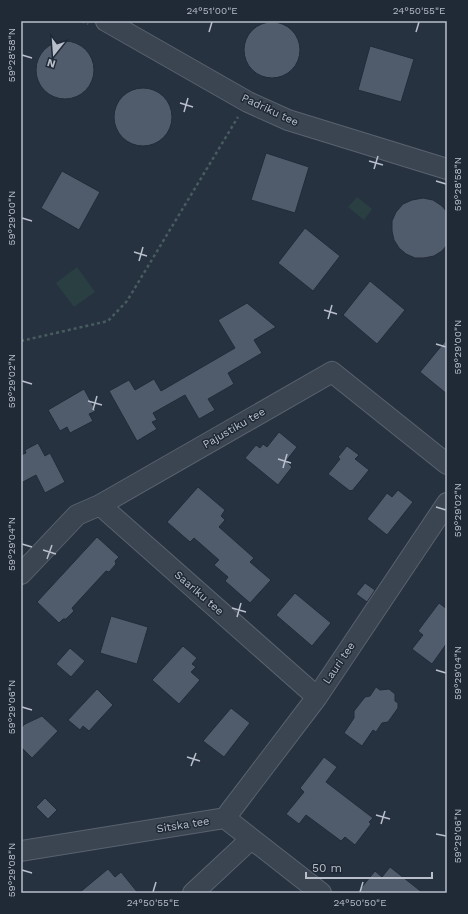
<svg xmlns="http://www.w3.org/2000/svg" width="468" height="914" viewBox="0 0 468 914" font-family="'Work Sans',sans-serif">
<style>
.green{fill:#293f42}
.building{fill:#505b6c;stroke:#222b38}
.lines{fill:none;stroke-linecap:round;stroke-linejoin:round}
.street-casing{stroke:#59626e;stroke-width:22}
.path{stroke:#475c5f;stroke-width:2.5;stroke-dasharray:3 3;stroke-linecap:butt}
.street{stroke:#3b4451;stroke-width:20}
.ticks{fill:none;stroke:#b8bfcb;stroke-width:1.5}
.labels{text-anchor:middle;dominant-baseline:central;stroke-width:3;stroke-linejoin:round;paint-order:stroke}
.street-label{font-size:11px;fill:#b8bfcb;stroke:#202936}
.neatline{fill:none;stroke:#b8bfcb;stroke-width:1.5}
.ticks-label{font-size:10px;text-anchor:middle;fill:#b8bfcb}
</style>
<rect width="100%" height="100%" fill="#273241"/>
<path class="green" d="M357 197 372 209 364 220 348 207Z
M77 267 95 292 74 307 56 283Z"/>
<path class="building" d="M244 50a28 28 0 1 1 56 0a28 28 0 1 1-56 0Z
M36 70a29 29 0 1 1 58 0a29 29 0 1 1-58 0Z
M370 46 414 59 401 102 358 90Z
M114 117a29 29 0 1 1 58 0a29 29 0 1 1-58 0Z
M266 153 309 167 295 213 251 200Z
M62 171 100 192 79 230 41 208Z
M423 198 433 200 442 206 447 212V245L442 251 434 256 424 258H415L406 254 399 248 394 240 392 231V221L396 212 403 204 412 200Z
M305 228 340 256 313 291 278 263Z
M370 281 405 310 377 344 343 315Z
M247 303 276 327 254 340 262 353 228 373 234 384 208 399 215 410 199 419 185 395 153 413 157 420 152 422 157 429 137 441 109 391 129 380 135 390 154 379 161 391 235 348 218 320Z
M447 339V394L420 372Z
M84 389 96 411 89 414 93 421 70 433 67 427 60 431 48 410Z
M279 432 297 447 286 461 292 467 278 485 245 458 256 445 260 448 263 444 267 447Z
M38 443 45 456 50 453 65 482 45 493 36 475 21 483V455L26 453 25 450Z
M347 446 359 455 355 459 369 470 352 491 351 490 350 491 328 474 340 459 338 457Z
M198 487 225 510 221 516 225 520 219 527 254 558 250 562 271 580 250 603 225 581 228 577 214 565 219 560 194 538 190 542 167 522Z
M398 490 413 502 387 535 367 519 387 493 392 497Z
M97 537 119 557 115 561 116 564 109 572 106 571 72 608 74 611 66 619H63L59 623 37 602Z
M365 583 375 590 367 602 356 594Z
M295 593 331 623 312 646 276 615Z
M439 603 447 609V643L432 664 412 649 423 635 418 631Z
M111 616 148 627 137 664 100 653Z
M183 646 197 658 192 664 196 667 191 672 200 680 179 704 152 680Z
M70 648 85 661 71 677 56 664Z
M376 687 380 690 389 689 395 694V701L398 703V708L388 722 382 723 376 732 373 730 362 746 344 733 354 718V711L365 697 370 696Z
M97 689 113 705 89 731 83 726 80 730 68 720Z
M231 708 250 723 224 757 203 741Z
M42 716 58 731 32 758 21 747V728L25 724Z
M324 757 337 767 326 782 373 818 369 822 371 824 355 845 345 837 341 841 306 815 299 824 286 814 304 792 300 788Z
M45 798 57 810 48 819 36 807Z
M390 867 423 893H357L375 871 382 877Z
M108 869 115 877 121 872 138 893H79Z"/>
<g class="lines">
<g class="street-casing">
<path id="street" d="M106 21 248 102 288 120 447 169
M100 505 317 697
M21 574 77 515 100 505 332 372 447 464
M225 818 317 697 447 503
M21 851 225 818 321 893
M193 893 251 839"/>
</g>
<path class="path" d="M82 21 88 24
M21 341 108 321 127 301 238 117"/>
<use href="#street" class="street"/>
</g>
<path class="ticks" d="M209 32 212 22M416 32 419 22M22 55 32 58M180 103 193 107M184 112 188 98M369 161 383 165M374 169 378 156M436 181 446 184M22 218 32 221M134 252 147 256M139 261 143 247M324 310 337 314M328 319 332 305M436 344 446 347M22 381 32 384M88 401 102 405M93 410 97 396M278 459 291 463M283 468 287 454M436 507 446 510M22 544 32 547M43 550 56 554M47 559 52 545M232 608 246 612M237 617 241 603M436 670 446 673M22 707 32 710M187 757 200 761M191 766 196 753M376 815 390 819M381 824 385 811M436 834 446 836M22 870 32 873M153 892 156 882M360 892 363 882"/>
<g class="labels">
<g class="street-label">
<text transform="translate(270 110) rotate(25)">Padriku tee</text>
<text transform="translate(234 428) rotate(-30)">Pajustiku tee</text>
<text transform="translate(199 593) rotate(41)">Saariku tee</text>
<text transform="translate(339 663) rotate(-56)">Lauri tee</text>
<text transform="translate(183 825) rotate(-9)">Sitska tee</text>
</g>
</g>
<rect width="468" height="914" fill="none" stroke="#202936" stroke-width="44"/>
<g transform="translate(54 54) rotate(197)" stroke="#202936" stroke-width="3" paint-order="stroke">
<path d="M0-3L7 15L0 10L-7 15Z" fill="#b8bfcb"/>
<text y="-6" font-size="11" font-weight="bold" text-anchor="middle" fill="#b8bfcb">N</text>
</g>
<path d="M306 872v6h126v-6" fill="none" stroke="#b8bfcb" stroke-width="2"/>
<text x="312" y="872" font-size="12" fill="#b8bfcb" stroke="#202936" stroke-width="3" paint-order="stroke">50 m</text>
<rect x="22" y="22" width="424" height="870" class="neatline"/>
<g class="ticks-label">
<text x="212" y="14">24°51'00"E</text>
<text x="419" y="14">24°50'55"E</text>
<text transform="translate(11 55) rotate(-90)" y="4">59°28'58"N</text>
<text transform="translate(457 184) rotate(-90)" y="4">59°28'58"N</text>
<text transform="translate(11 218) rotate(-90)" y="4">59°29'00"N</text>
<text transform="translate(457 347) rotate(-90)" y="4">59°29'00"N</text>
<text transform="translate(11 381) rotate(-90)" y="4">59°29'02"N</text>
<text transform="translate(457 510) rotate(-90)" y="4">59°29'02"N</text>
<text transform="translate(11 544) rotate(-90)" y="4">59°29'04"N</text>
<text transform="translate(457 673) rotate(-90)" y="4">59°29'04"N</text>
<text transform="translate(11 707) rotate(-90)" y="4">59°29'06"N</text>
<text transform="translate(457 836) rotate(-90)" y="4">59°29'06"N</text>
<text transform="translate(11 870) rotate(-90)" y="4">59°29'08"N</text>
<text x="153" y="906">24°50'55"E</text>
<text x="360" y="906">24°50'50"E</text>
</g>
</svg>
